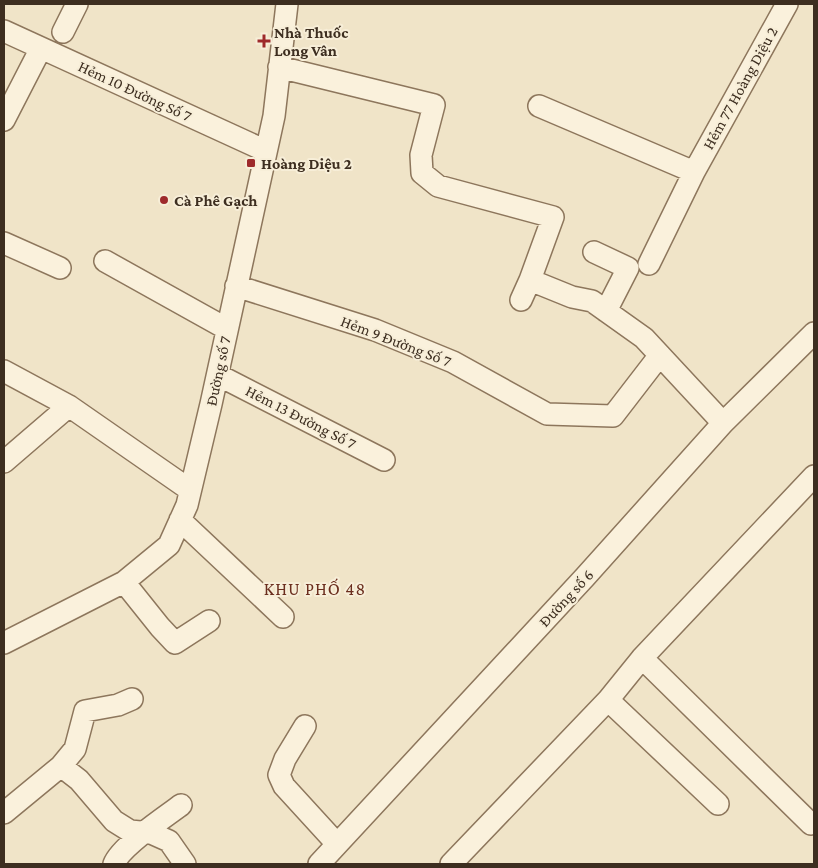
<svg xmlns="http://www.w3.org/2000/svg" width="818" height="868" viewBox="0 0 818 868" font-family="'Crimson Pro',serif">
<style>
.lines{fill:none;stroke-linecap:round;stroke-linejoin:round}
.minor-casing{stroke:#8d765c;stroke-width:24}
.minor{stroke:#faf1dc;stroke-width:21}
.poi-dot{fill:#9e2a2b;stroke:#f7eed8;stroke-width:2}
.labels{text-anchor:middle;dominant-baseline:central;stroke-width:4;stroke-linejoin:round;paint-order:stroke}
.poi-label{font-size:16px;font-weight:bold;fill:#3d2e20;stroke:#f7eed8;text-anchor:start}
.street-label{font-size:16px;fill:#3d2e20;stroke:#f7eed8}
.neighbourhood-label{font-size:18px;letter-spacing:1px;fill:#6b2e1e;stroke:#f7eed8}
</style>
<rect width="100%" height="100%" fill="#f0e4c8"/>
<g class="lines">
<g class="minor-casing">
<path id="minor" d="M4 31 266 151
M63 32 77 4
M279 67 434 105 421 155 422 173 438 186 553 217 530 280 521 300
M539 106 694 172
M4 120 41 48
M4 243 60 268
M594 252 628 268 606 311
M105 261 227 329
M649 264 694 172 787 4
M530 280 572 297 592 301 644 338 723 423
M236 286 375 330 453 362 547 414 613 416 660 355
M4 371 69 406 190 490
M218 375 384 460
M4 462 69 406
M180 520 283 617
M124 582 160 627 175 643 209 621
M4 643 124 582 169 545 187 505 211 404 274 116 287 4
M642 658 811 824
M608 700 718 804
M305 726 285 759 279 775 284 786 337 844
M61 766 79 780 114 821 130 831 151 833 169 841 185 864
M4 813 61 766 75 749 85 711 118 705 132 699
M114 864C120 847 166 816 181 805
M319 864 585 577 723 423 814 333
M451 864 608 700 642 658 814 476"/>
</g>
<use href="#minor" class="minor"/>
</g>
<g class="poi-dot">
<path d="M261.5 33.5h5v5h5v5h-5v5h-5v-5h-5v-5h5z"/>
<rect x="246" y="158" width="10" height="10" rx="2.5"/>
<circle cx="164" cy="200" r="5"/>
</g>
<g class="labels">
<g class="poi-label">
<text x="274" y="32">Nhà Thuốc<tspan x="274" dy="18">Long Vân</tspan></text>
<text x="261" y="163">Hoàng Diệu 2</text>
<text x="174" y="200">Cà Phê Gạch</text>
</g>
<g class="street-label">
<text transform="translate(740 88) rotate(-61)">Hẻm 77 Hoàng Diệu 2</text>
<text transform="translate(135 91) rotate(25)">Hẻm 10 Đường Số 7</text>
<text transform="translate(396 341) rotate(21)">Hẻm 9 Đường Số 7</text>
<text transform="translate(218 371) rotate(-78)">Đường số 7</text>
<text transform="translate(301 417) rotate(27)">Hẻm 13 Đường Số 7</text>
<text transform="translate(566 598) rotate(-47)">Đường số 6</text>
</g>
<g class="neighbourhood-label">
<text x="315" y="589">KHU PHỐ 48</text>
</g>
</g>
<rect width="818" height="868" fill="none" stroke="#3d2e20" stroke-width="10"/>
</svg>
